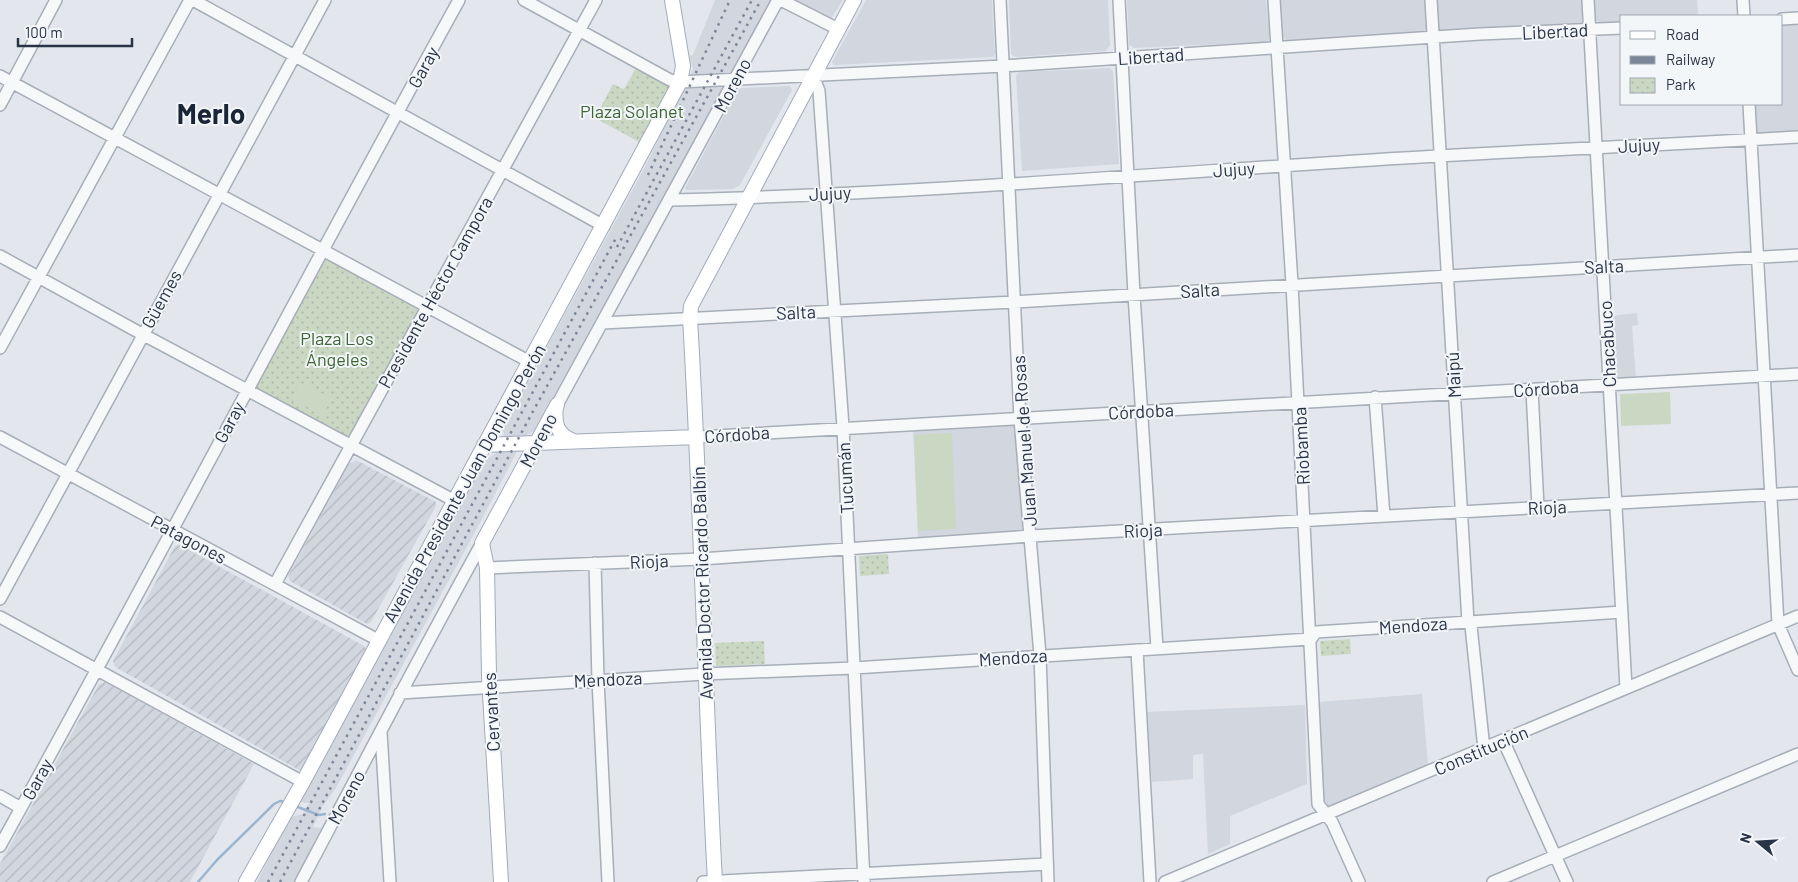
<svg xmlns="http://www.w3.org/2000/svg" width="1798" height="882" viewBox="0 0 1798 882" font-family="Barlow,sans-serif">
<style>
.built{fill:#d1d6df}
.industrial{fill:url(#industrial-furrows)}
.park{fill:url(#park-dots)}
.garden{fill:#c9d7c3}
.lines{fill:none;stroke-linecap:round;stroke-linejoin:round}
.stream{stroke:#9bb5d0;stroke-width:2.5}
.minor-casing{stroke:#a7aeb8;stroke-width:14}
.major-casing{stroke:#a1abba;stroke-width:16}
.minor{stroke:#f7f8fa;stroke-width:11}
.major{stroke:#fff;stroke-width:14}
.rail{stroke:#7b8698;stroke-width:2.5;stroke-dasharray:2.5 5;stroke-linecap:butt}
.labels{text-anchor:middle;dominant-baseline:central;stroke-width:4;stroke-linejoin:round;paint-order:stroke}
.street-label{font-size:18px;fill:#293447;stroke:#f3f6f9}
.park-label{font-size:18px;fill:#3e6534;stroke:#f3f6f9}
.town-label{font-size:28px;font-weight:bold;fill:#1b2538;stroke:#f3f6f9}
</style>
<defs>
<pattern id="industrial-furrows" width="10" height="10" patternUnits="userSpaceOnUse" patternTransform="scale(1.25)"><rect width="10" height="10" fill="#d1d6df"/><path d="M-1 1l2-2M0 10L10 0M9 11l2-2" fill="none" stroke="#b3b8c1"/></pattern>
<pattern id="park-dots" width="8" height="8" patternUnits="userSpaceOnUse" patternTransform="scale(1.25)"><rect width="8" height="8" fill="#c9d7c3"/><path d="M2 2h.1M6 6h.1" fill="none" stroke="#adb9a9" stroke-width="1.8" stroke-linecap="round"/></pattern>
</defs>
<rect width="100%" height="100%" fill="#e3e7ed"/>
<path class="built" d="M715 0H771L535 431 525 436 481 521 336 788 323 806 313 827 321 828 295 882H257L290 817 303 814 309 803 300 802 484 460 495 454 504 433 500 428 510 415 646 165 693 69 689 56 693 55Z
M793 0H843L830 20Z
M866 0H992L995 54 993 57 834 65 832 62Z
M1009 0H1108L1110 46 1105 51 1015 57 1011 54Z
M1127 0H1266L1270 38 1266 42 1134 48 1129 45Z
M1279 0H1425L1426 30 1423 33 1288 42 1282 36Z
M1434 0H1582L1583 21 1579 25 1443 33 1436 29Z
M1594 0H1697L1698 16H1622V22L1600 23 1593 18Z
M1798 22V133L1760 135 1755 131 1753 104H1782V23Z
M1110 68 1113 71 1119 164 1022 171 1016 75 1020 72Z
M790 86 792 90 740 185 733 189 687 190 685 188 737 91 742 88Z
M1637 313 1638 325 1632 326 1636 378 1618 379 1613 375 1609 316Z
M1014 422 1020 426 1025 526 1020 532 918 538 913 428Z
M1422 694 1428 765 1330 806H1325L1323 801 1319 702Z
M1305 705 1307 784 1230 816V844L1208 854 1203 754 1193 755V779L1152 782 1146 712Z"/>
<path class="industrial" d="M356 460 436 502V506L371 622 367 624 290 581 288 576 349 464Z
M180 545 364 646 367 650 301 771 115 667 113 661 175 546Z
M105 682 254 764 190 882H0V864L99 684Z"/>
<path class="park" d="M636 68 671 86 641 143 595 118 613 84 624 89Z
M326 258 420 310 349 440 255 388Z
M888 554 889 574 860 576 859 556Z
M1350 639 1351 654 1321 656 1320 641Z
M764 641 765 664 716 666 715 643Z"/>
<path class="garden" d="M299 382 332 398 323 415 291 399Z
M1670 392 1671 424 1621 426 1620 394Z
M952 433 956 529 918 531 914 435Z"/>
<g class="lines">
<path class="stream" d="M295 806 319 815 325 814
M198 882 217 860 274 804 280 801 286 802"/>
<g class="minor-casing">
<path id="minor" d="M193 0 604 226
M524 0 670 80 680 82 1003 66 1480 34 1622 28
M781 0 838 29
M1000 0 1020 419 1040 655 1048 882
M1119 0 1134 295 1157 648
M1274 0 1292 284 1318 804 1332 822 1359 882
M1431 0 1468 622 1471 626 1484 749
M1588 0 1626 688
M1743 0 1744 16
M1782 19 1798 18
M813 75 819 91 843 427 864 882
M0 76 530 362
M1749 104 1778 624 1798 670
M0 105 56 0
M671 200C899 194 1128 176 1356 161 1503 151 1651 146 1798 137
M0 256 142 334 455 501
M602 323 1014 302 1798 255
M0 348 190 0
M1532 390 1538 507
M1375 397 1384 516
M557 405 778 0
M0 437 378 640
M697 437 1798 374
M595 563 598 680 608 882
M487 568 701 559 1031 536 1798 493
M275 584 596 0
M0 599 325 0
M0 617 303 782
M1137 650 1150 882
M400 693 704 674 854 668 1311 639 1316 632 1622 612
M381 732 390 882
M1503 740 1567 882
M0 796 21 808
M0 846C156 565 304 281 459 0
M301 882C361 769 420 655 482 543
M703 882 1047 864
M1165 882 1798 616
M1493 882 1798 754"/>
</g>
<g class="major-casing">
<path id="major" d="M556 407C554 424 557 435 574 441
M484 445 697 437
M246 882 303 782 680 82 683 66 672 0
M501 882 489 676 487 568 482 543 557 405
M715 882C705 694 701 506 690 318L691 306 854 0"/>
</g>
<use href="#minor" class="minor"/>
<use href="#major" class="major"/>
<path class="rail" d="M648 175 730 0
M617 247 752 0
M268 882 616 238
M280 882 531 415 761 0"/>
</g>
<g class="labels">
<g class="street-label">
<text transform="translate(1555 31) rotate(-3)">Libertad</text>
<text transform="translate(1151 56) rotate(-4)">Libertad</text>
<text transform="translate(423 67) rotate(-61)">Garay</text>
<text transform="translate(732 85) rotate(-62)">Moreno</text>
<text transform="translate(1639 145) rotate(-3)">Jujuy</text>
<text transform="translate(1234 169) rotate(-4)">Jujuy</text>
<text transform="translate(830 193) rotate(-3)">Jujuy</text>
<text transform="translate(1604 266) rotate(-3)">Salta</text>
<text transform="translate(1200 290) rotate(-4)">Salta</text>
<text transform="translate(435 292) rotate(-61)">Presidente Héctor Campora</text>
<text transform="translate(161 299) rotate(-61)">Güemes</text>
<text transform="translate(796 312) rotate(-3)">Salta</text>
<text transform="translate(1607 344) rotate(-93)">Chacabuco</text>
<text transform="translate(1453 375) rotate(-93)">Maipú</text>
<text transform="translate(1546 388) rotate(-4)">Córdoba</text>
<text transform="translate(1141 411) rotate(-3)">Córdoba</text>
<text transform="translate(229 422) rotate(-62)">Garay</text>
<text transform="translate(737 434) rotate(-4)">Córdoba</text>
<text transform="translate(538 440) rotate(-62)">Moreno</text>
<text transform="translate(1024 441) rotate(-94)">Juan Manuel de Rosas</text>
<text transform="translate(1301 446) rotate(-93)">Riobamba</text>
<text transform="translate(845 478) rotate(-93)">Tucumán</text>
<text transform="translate(464 483) rotate(-61)">Avenida Presidente Juan Domingo Perón</text>
<text transform="translate(1547 507) rotate(-3)">Rioja</text>
<text transform="translate(1143 530) rotate(-3)">Rioja</text>
<text transform="translate(189 539) rotate(28)">Patagones</text>
<text transform="translate(649 561) rotate(-3)">Rioja</text>
<text transform="translate(702 583) rotate(-92)">Avenida Doctor Ricardo Balbín</text>
<text transform="translate(1413 625) rotate(-4)">Mendoza</text>
<text transform="translate(1013 657) rotate(-4)">Mendoza</text>
<text transform="translate(608 679) rotate(-3)">Mendoza</text>
<text transform="translate(491 712) rotate(-93)">Cervantes</text>
<text transform="translate(1481 750) rotate(-23)">Constitución</text>
<text transform="translate(37 779) rotate(-61)">Garay</text>
<text transform="translate(346 797) rotate(-62)">Moreno</text>
</g>
<g class="park-label">
<text x="632" y="111">Plaza Solanet</text>
<text x="337" y="338">Plaza Los<tspan x="337" dy="21">Ángeles</tspan></text>
</g>
<g class="town-label">
<text x="211" y="113">Merlo</text>
</g>
</g>
<rect x="1620" y="15" width="162" height="90" fill="#f3f6f9" stroke="#a2a8b2"/>
<rect x="1630" y="31" width="25" height="8" fill="#ffffff" stroke="#a2a8b2"/>
<text x="1666" y="40" font-size="15" fill="#293447">Road</text>
<rect x="1630" y="56" width="25" height="8" fill="#7b8698" stroke="#a2a8b2"/>
<text x="1666" y="65" font-size="15" fill="#293447">Railway</text>
<rect x="1630" y="78" width="25" height="15" fill="url(#park-dots)" stroke="#a2a8b2"/>
<text x="1666" y="90" font-size="15" fill="#293447">Park</text>
<g transform="translate(1758 842) rotate(288)" stroke="#f3f6f9" stroke-width="4" paint-order="stroke">
<path d="M0-4L9 19L0 12L-9 19Z" fill="#293447"/>
<text y="-8" font-size="14" font-weight="bold" text-anchor="middle" fill="#293447">N</text>
</g>
<path d="M18 38v8h114v-8" fill="none" stroke="#293447" stroke-width="2.5"/>
<text x="25" y="38" font-size="15" fill="#293447" stroke="#f3f6f9" stroke-width="4" paint-order="stroke">100 m</text>
</svg>
